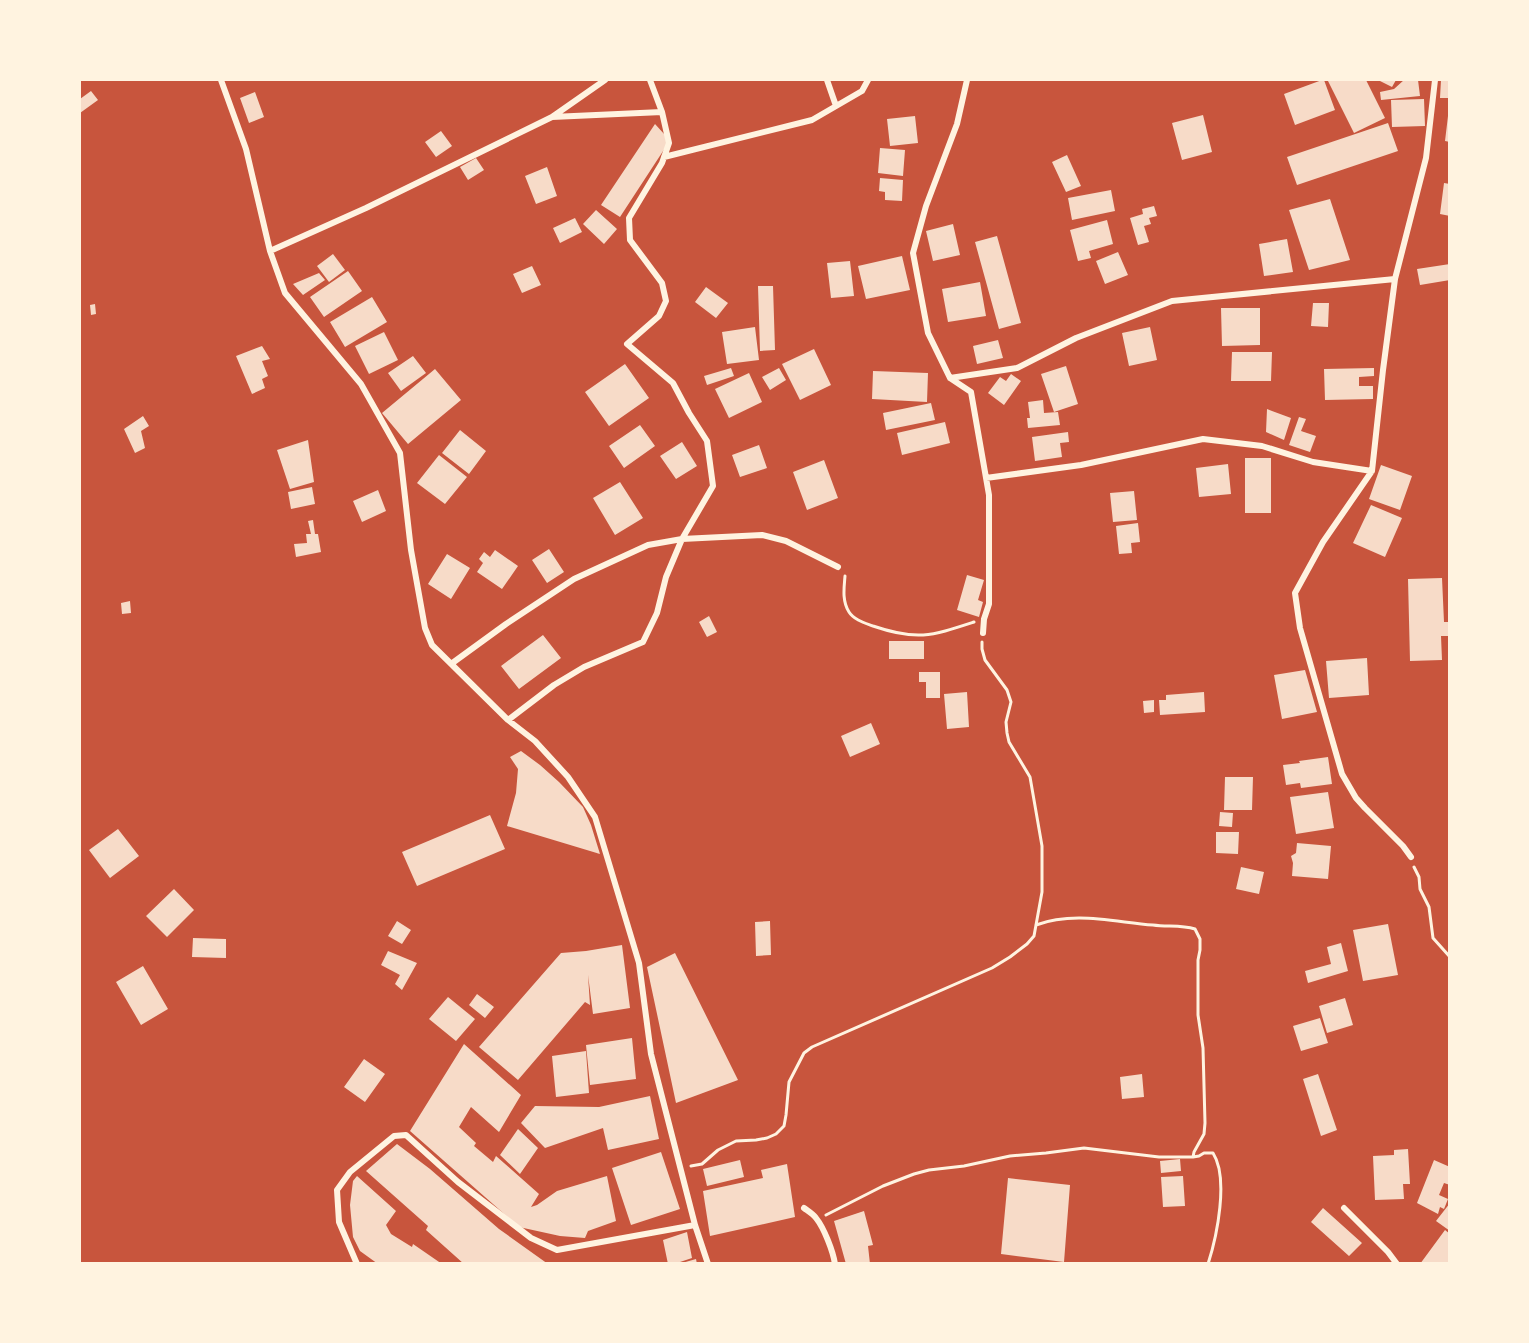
<svg xmlns="http://www.w3.org/2000/svg" width="1529" height="1343" viewBox="0 0 1529 1343" font-family="Literata,serif">
<style>
.building{fill:#f7dbc8}
.lines{fill:none;stroke-linecap:round;stroke-linejoin:round}
.path{stroke:#fff3e0;stroke-width:3}
.minor{stroke:#fff3e0;stroke-width:6}
</style>
<rect width="100%" height="100%" fill="#c8553d"/>
<path class="building" d="M1322 80H1324L1335 110 1295 125 1284 94Z
M1331 80H1366L1385 118 1354 133 1328 81Z
M1378 80H1396L1392 87Z
M1404 80H1418L1420 96 1381 100 1380 92 1394 89Z
M1441 80H1450V98H1440Z
M91 91 98 100 80 113V99Z
M255 92 264 117 249 123 240 98Z
M1424 99 1425 126 1392 127 1391 100Z
M1203 115 1212 152 1182 160 1172 123Z
M915 116 918 143 890 146 887 119Z
M1448 116H1450V142L1445 141Z
M1388 123 1398 151 1297 185 1287 157Z
M655 124 665 135 667 145 620 217 601 205Z
M441 131 452 146 436 157 425 142Z
M880 148 905 150 903 176 878 173Z
M1067 155 1081 186 1066 192 1052 162Z
M476 158 484 170 468 180 460 167Z
M547 167 557 196 536 204 525 176Z
M880 178 903 180 902 201 885 200V192L879 191Z
M1444 183 1450 184V216L1440 214Z
M1111 190 1115 211 1072 220 1068 198Z
M1330 199 1350 260 1309 270 1289 210Z
M1154 206 1157 216 1149 218 1151 224 1144 226 1149 242 1138 245 1130 218 1143 214 1142 209Z
M596 210 617 229 604 244 583 224Z
M575 218 582 232 560 243 553 228Z
M1107 220 1113 244 1089 251 1091 258 1078 261 1070 230Z
M953 224 960 255 933 261 926 231Z
M997 236 1021 323 999 329 975 242Z
M1287 239 1293 272 1264 276 1259 244Z
M1118 252 1128 275 1105 284 1096 261Z
M333 254 345 270 329 282 317 266Z
M902 256 910 290 866 299 858 266Z
M850 261 854 296 831 298 827 263Z
M1450 264V280L1420 285 1417 269Z
M532 266 541 285 522 293 513 274Z
M348 271 362 291 324 317 310 297Z
M319 273 325 280 303 295 293 284Z
M980 282 986 316 948 322 942 289Z
M758 286H773L775 350 760 351Z
M706 287 728 303 716 318 695 302Z
M372 297 387 322 345 347 330 322Z
M1313 303H1329L1328 327 1311 326Z
M95 304 96 314 91 315 90 305Z
M1221 308H1260V345L1222 346Z
M755 327 759 360 727 364 722 332Z
M1150 327 1157 360 1129 366 1122 333Z
M384 332 398 360 369 374 355 346Z
M998 340 1003 358 977 364 973 346Z
M262 346 270 359 262 361 268 376 262 379 265 388 252 394 236 356Z
M814 349 831 385 800 400 782 364Z
M1232 352H1272L1271 381H1231Z
M413 356 426 373 401 391 388 373Z
M625 364 649 398 609 426 585 392Z
M1066 366 1078 404 1054 412 1041 374Z
M731 368 734 376 707 385 704 376Z
M779 368 786 380 770 390 762 377Z
M1374 368V376L1359 377V386H1373V399L1325 400 1324 369Z
M435 369 461 400 408 444 382 413Z
M873 371 928 373 927 402 872 399Z
M749 373 762 402 729 418 715 389Z
M1011 374 1021 381 1004 405 988 393 1000 377 1006 381Z
M1043 400 1044 413 1058 412 1060 425 1028 428 1027 418H1030L1028 402Z
M931 403 935 420 886 430 883 413Z
M1267 409 1291 418 1284 440 1266 432Z
M143 416 149 426 141 431 145 448 135 453 124 429Z
M1299 417 1306 419 1301 431 1316 436 1310 452 1289 445Z
M945 422 950 443 902 455 897 433Z
M640 425 655 446 624 468 609 446Z
M460 430 486 451 469 474 442 453Z
M1068 432 1069 442 1060 443 1062 457 1035 461 1032 437Z
M308 440 314 482 290 489 277 450Z
M682 442 697 466 676 479 660 456Z
M759 445 767 468 740 477 732 455Z
M439 455 467 477 445 504 417 483Z
M1245 458H1271V513H1245Z
M824 460 838 498 807 510 793 472Z
M1228 464 1231 494 1199 497 1196 468Z
M1381 465 1412 476 1400 510 1369 499Z
M620 482 643 518 615 535 593 498Z
M312 487 315 504 291 509 288 492Z
M378 490 386 511 362 522 353 501Z
M1134 491 1137 520 1113 522 1110 493Z
M1371 505 1402 518 1385 557 1353 543Z
M313 520 315 534H318L321 552 296 557 294 544 307 543 306 534H311L308 521Z
M1138 523 1140 542 1131 543 1132 553 1119 554 1116 526Z
M549 549 564 572 547 583 532 560Z
M495 550 518 566 502 589 477 572 483 563 479 559 484 552 490 557Z
M447 554 470 568 451 599 428 584Z
M967 575 984 580 978 600 983 602 979 617 957 610Z
M1442 578 1444 622H1450V636H1441L1442 660 1410 661 1408 579Z
M130 601 131 613 122 614 121 603Z
M709 616 717 632 707 637 699 622Z
M543 635 561 658 519 689 501 666Z
M889 641H924V659H889Z
M1367 658 1369 695 1329 698 1326 661Z
M1305 670 1317 712 1282 719 1274 675Z
M919 672H940V698H926V682H919Z
M967 692 969 727 947 729 944 694Z
M1204 692 1205 712 1160 715 1159 700H1166V695Z
M1154 700V712L1144 713 1143 701Z
M871 723 880 744 850 757 841 736Z
M521 751 540 765 559 782 583 807 591 825 600 854 507 826 516 793 518 769 510 757Z
M1328 757 1332 784 1301 788 1300 783 1286 785 1283 765 1300 763 1299 761Z
M1225 777H1253L1252 810H1224Z
M1328 792 1334 828 1296 834 1290 797Z
M1220 812 1233 813 1232 827 1219 826Z
M490 815 505 849 417 886 402 852Z
M118 829 139 856 110 878 89 850Z
M1216 832H1239L1238 854 1216 853Z
M1297 843 1331 846 1328 879 1292 876 1293 863 1291 856 1296 853Z
M1241 867 1264 872 1259 894 1236 889Z
M174 889 194 910 167 937 146 916Z
M397 921 411 930 402 944 388 936Z
M770 921 771 955 756 956 755 922Z
M1388 924 1398 975 1363 981 1353 930Z
M193 938 226 939V958L192 957Z
M1341 943 1348 971 1308 983 1305 971 1331 964 1327 947Z
M622 945 630 1008 593 1014 588 975 590 1005 585 1002 518 1080 479 1047 561 953 586 951Z
M388 951 417 963 402 990 395 984 400 975 381 965Z
M675 953 738 1080 676 1103 647 967Z
M143 966 168 1009 141 1025 116 982Z
M477 994 494 1007 485 1018 469 1005Z
M448 997 475 1019 456 1041 429 1019Z
M1345 998 1353 1025 1327 1033 1319 1006Z
M1320 1018 1328 1043 1301 1051 1293 1026Z
M632 1038 636 1079 590 1085 586 1045Z
M464 1044 521 1095 499 1132 471 1107 459 1127 476 1143 474 1146 493 1162 496 1156 539 1194 531 1207 537 1205 557 1191 607 1176 616 1221 588 1231 585 1238 560 1236 519 1227 410 1131Z
M586 1051 589 1093 556 1097 552 1056Z
M364 1059 385 1074 365 1102 344 1087Z
M1142 1074 1144 1097 1122 1099 1120 1077Z
M1318 1074 1337 1130 1321 1136 1303 1079Z
M650 1096 659 1139 608 1150 603 1128 545 1148 521 1123 535 1106 599 1107Z
M518 1129 538 1148 520 1174 500 1155Z
M397 1144 430 1169 499 1229 548 1264H464L426 1230 428 1226 366 1171Z
M1408 1149 1410 1184H1403L1404 1199 1375 1200 1373 1156 1394 1155V1150Z
M661 1152 680 1209 631 1225 612 1168Z
M1180 1159 1181 1171 1161 1173 1160 1161Z
M740 1160 744 1177 707 1186 703 1169Z
M1434 1160 1450 1167V1185L1444 1183 1439 1195 1448 1199 1444 1209 1440 1207 1438 1214 1417 1203Z
M787 1164 795 1217 710 1236 703 1191 763 1178 761 1170Z
M357 1176 396 1211 386 1225 391 1234 412 1247 413 1244 442 1264H378L360 1251 353 1237 350 1205 353 1181Z
M1183 1176 1185 1206 1163 1207 1161 1177Z
M1008 1178 1070 1185 1064 1262 1001 1254Z
M1450 1203V1231L1436 1221Z
M1323 1208 1362 1243 1349 1256 1311 1222Z
M864 1211 873 1245 868 1246 870 1264H846L834 1221Z
M1445 1230 1450 1234V1264H1420Z
M687 1232 692 1258 674 1264H668L663 1240Z
M696 1259 697 1264H683L682 1263Z"/>
<g class="lines">
<path class="path" d="M845 576C844 588 842 601 849 612 854 620 865 623 873 626 917 641 931 636 974 622
M1414 867 1419 877 1420 889 1429 907 1433 938 1450 957
M1036 925C1074 911 1114 922 1153 925 1167 927 1181 925 1195 929L1200 939V950L1198 960V1015L1203 1048 1205 1123 1204 1134 1194 1152 1193 1157
M691 1166 702 1164 718 1150 736 1141 756 1140 767 1138 776 1134 784 1126 786 1115 789 1082 804 1053 812 1047 992 968 1010 957 1027 944 1034 936 1042 892V846L1030 777 1009 742 1007 733 1006 722 1011 702 1007 690 985 660 982 649V642
M826 1215 883 1186 914 1174 929 1170 964 1166 1010 1156 1046 1153 1084 1148 1159 1157H1193L1199 1156 1204 1153H1213C1229 1178 1217 1236 1208 1264"/>
<path class="minor" d="M221 80 246 149 270 251 285 293 361 384 400 453 411 550 425 628 432 645 508 720 535 741 568 777 595 817 639 963 651 1054 695 1225 708 1264
M827 80 836 106
M967 80 957 124 926 206 913 253 928 333 950 378 971 392 989 495V604L984 619 983 633
M552 117 662 112
M664 157 812 120 862 91 868 80
M270 251 366 208 552 117 605 80
M950 378 1017 368 1076 338 1172 301 1395 279
M986 478 1081 465 1203 439 1262 446 1313 462 1372 471
M451 664 506 624 574 579 648 545 682 539 762 535 786 541 838 567
M508 720 554 685 584 667 643 642 657 613 666 577 682 539 713 486 707 441 689 413 673 383 627 344 659 316 666 301 662 283 630 240 629 218 662 163 669 143 662 112 650 80
M1411 857 1403 846 1365 808 1356 798 1342 774 1300 628 1295 593 1323 542 1372 471 1383 370 1395 279 1426 158 1435 80
M804 1208C808 1211 813 1214 816 1218 824 1228 833 1251 835 1264
M1344 1208 1388 1252 1397 1264
M357 1264 339 1222 337 1190 350 1172 394 1136 406 1135 458 1182 531 1238 557 1250 695 1225"/>
</g>
<rect width="1529" height="1343" fill="none" stroke="#fff3e0" stroke-width="162"/>
</svg>
